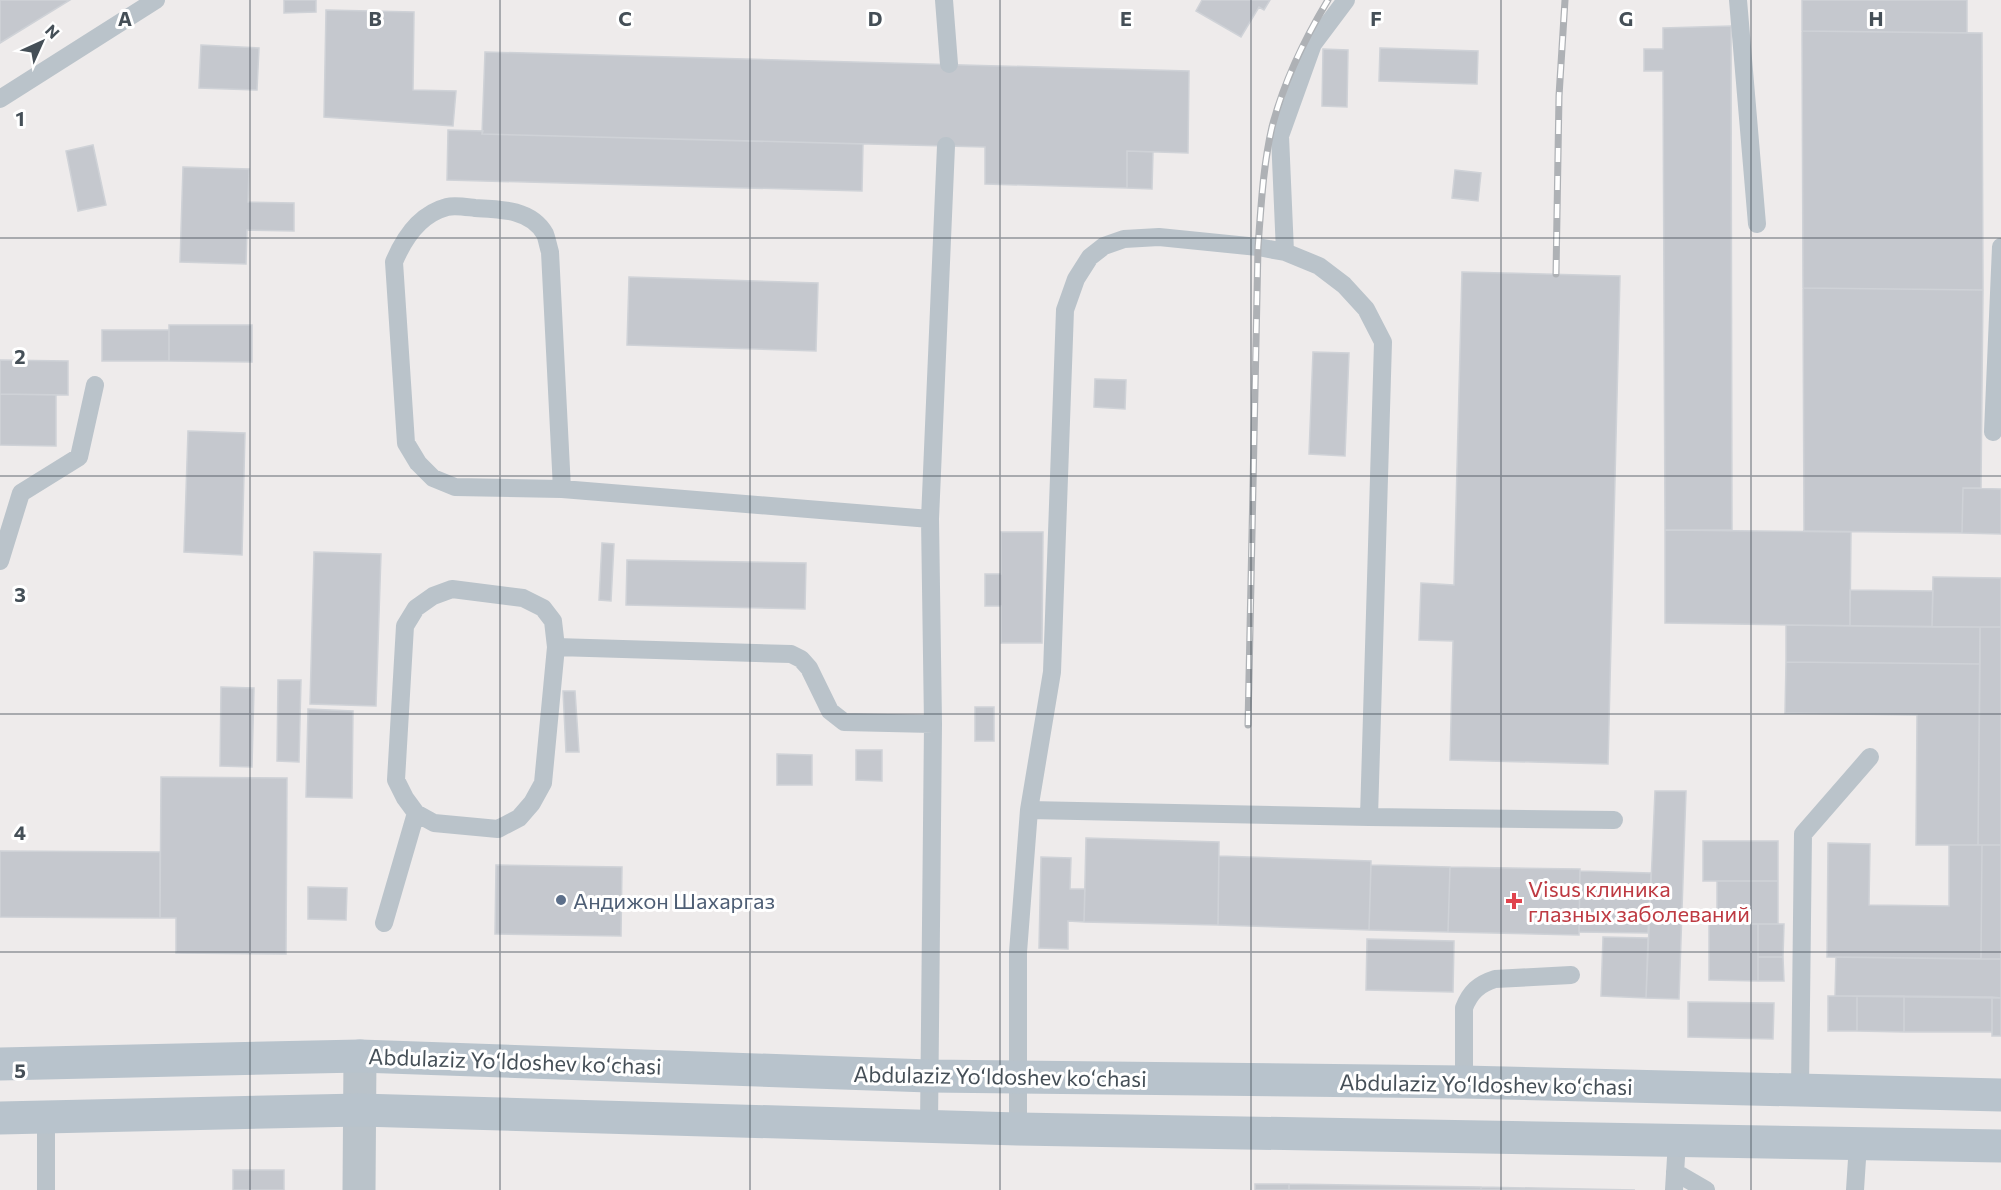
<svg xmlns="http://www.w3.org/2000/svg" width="2001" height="1190" viewBox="0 0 2001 1190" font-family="Commissioner,sans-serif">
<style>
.building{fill:#c5c8ce;stroke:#cfd2d7;stroke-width:1.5}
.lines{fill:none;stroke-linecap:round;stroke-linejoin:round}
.lane{stroke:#bac3ca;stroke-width:18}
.street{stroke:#bac3ca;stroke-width:33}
.secondary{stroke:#b8c3cc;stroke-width:33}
.rail-casing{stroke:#aeb1b5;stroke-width:7}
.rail{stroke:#fff;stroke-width:4.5;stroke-dasharray:14;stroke-linecap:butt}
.grid{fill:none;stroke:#454f57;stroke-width:1.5;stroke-opacity:0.55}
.service-dot{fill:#5c6f8a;stroke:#fff;stroke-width:2}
.health-dot{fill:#e0444e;stroke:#fff;stroke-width:2}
.labels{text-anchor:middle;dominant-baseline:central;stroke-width:6;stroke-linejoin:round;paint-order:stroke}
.health-label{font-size:22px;fill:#be3a42;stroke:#fff;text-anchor:start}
.service-label{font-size:22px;fill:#4e5e75;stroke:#fff;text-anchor:start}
.street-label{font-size:22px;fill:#454f57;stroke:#fff}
.grid-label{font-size:20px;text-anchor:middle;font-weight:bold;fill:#454f57;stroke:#fff;stroke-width:6;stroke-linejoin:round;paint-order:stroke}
</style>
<rect width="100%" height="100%" fill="#eeebeb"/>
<path class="building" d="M0 0H70L0 43Z
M284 0H316V12L284 13Z
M1202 0H1270L1264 10 1259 7 1241 37 1196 11Z
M1802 0H1967V33L1802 31Z
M326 10 414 12 413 90 456 91 453 126 324 117Z
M1731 26 1732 530H1665L1663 71H1644V49H1663V28Z
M1802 31 1982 33 1983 290 1803 288Z
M201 45 259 48 257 90 199 88Z
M1380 48 1478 51 1477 84 1379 81Z
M1323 49 1348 50 1347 107 1322 106Z
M485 52 1189 71 1188 153 1127 151V188L985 184V147L482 134Z
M448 130 483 131 482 134 863 144 862 191 447 180Z
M93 145 106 205 78 211 66 151Z
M1127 151 1153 152 1152 189 1127 188Z
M183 167 249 169 248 202 294 203V231L247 230 246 264 180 262Z
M1455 170 1481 173 1478 201 1452 198Z
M1462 272 1620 276 1608 764 1450 760 1453 641 1419 640 1421 583 1454 585Z
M629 277 818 283 816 351 627 345Z
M1803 288 1983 290 1981 488H1963L1962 533 1804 531Z
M169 325H252V362L169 361Z
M102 330H169V361H102Z
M1313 352 1349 353 1345 456 1309 454Z
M0 360 68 361V395L0 394Z
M1095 379 1126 380 1125 409 1094 407Z
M0 394 56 395V446L0 445Z
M188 431 245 433 242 555 184 552Z
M1963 488 2001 489V534L1962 533Z
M1665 530 1851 532 1850 626 1665 623Z
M1001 532H1043L1042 643H1001V606H985V574H1001Z
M602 543 614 544 611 601 599 600Z
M314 552 381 554 376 706 310 704Z
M627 560 806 563 805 609 626 605Z
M1933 577 2001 578V627H1932Z
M1850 590 1933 591 1932 627 1850 626Z
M1786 625 1980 627V664L1786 662Z
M1980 627H2001V845H1978Z
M1786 662 1980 664 1978 845H1916L1917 715 1785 713Z
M278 680H301L299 762 277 761Z
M221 687 254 688 252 767 220 766Z
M563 691H575L579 752H566Z
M975 707H994V741H975Z
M308 709 353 711 352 798 306 797Z
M856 750H882V781L856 780Z
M777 754 812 755V785H777Z
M161 777 287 778 286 954 176 953V918H160Z
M1655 791H1686L1679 999 1646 998Z
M1086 838 1219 842 1218 925 1084 922Z
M1703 841H1778V881H1703Z
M1828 843 1870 844 1869 905 1949 906V845H1982L1981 959 1827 957Z
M1982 845H2001V959H1981Z
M0 851 160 852V918L0 917Z
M1219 856 1371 861 1369 930 1218 925Z
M1041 857 1071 858 1070 889H1085L1084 922 1068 921V949L1039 948Z
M496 865 622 867 621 936 495 934Z
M1371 865 1450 867 1448 932 1369 930Z
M1450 867 1580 869 1579 935 1448 932Z
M1580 871 1651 873 1648 933 1579 932Z
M1717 881H1778V924H1717Z
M308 887 347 888 346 920 308 919Z
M1709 924H1758V981L1709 980Z
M1758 924H1784L1783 957H1758Z
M1603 937 1648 938 1646 998 1601 996Z
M1367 939 1454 941 1453 992 1366 990Z
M1758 957H1783L1784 981H1758Z
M1836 957 2001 959V998L1835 996Z
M1828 996H1857V1031H1828Z
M1857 996H1904V1032L1857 1031Z
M1904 996 1992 997V1032H1904Z
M1992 997 2001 998V1036H1992Z
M1688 1002 1774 1003 1773 1039 1688 1037Z
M233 1170H284V1190H233Z
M1255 1184H1289V1190H1255Z
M1289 1184 1481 1187V1190H1289Z
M1481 1187 1635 1190H1481Z"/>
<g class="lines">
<path class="lane" d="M944 0 949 64
M1738 0 1757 224
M0 99 156 0
M1285 252 1280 136 1313 44 1346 0
M1993 432 2001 247
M562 489 550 252C548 246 547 239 545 234 531 209 499 209 475 208 466 207 455 205 447 207 420 214 404 238 394 262L406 443 418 463 433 478 455 487 562 489 930 519
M0 561 21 493 79 457 95 385
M556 647 553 621 543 608 523 598 452 589 433 596 416 608 405 626 396 780 405 798 416 813 434 823 498 829 519 818 532 803 543 783 556 647 791 654 801 659 809 668 830 711 844 722 933 724
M1369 817 1614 820
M384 923 416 813
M1464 1082V1008C1470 992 1479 984 1495 979L1571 975
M1800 1090 1803 834 1870 757
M46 1117V1190
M929 1126 933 724 930 519 946 146
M1018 1129V952L1029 810 1052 672 1065 310 1076 279 1090 257 1104 246 1124 239 1159 237 1258 247 1285 252 1319 266 1344 285 1366 309 1383 342 1369 817 1029 810
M1675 1172 1706 1190
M1674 1190 1677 1141
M1855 1190 1858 1144"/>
<path class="street" d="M359 1190 360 1056"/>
<path class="secondary" d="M0 1064 360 1056 929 1076 1464 1082 2001 1095
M0 1118 360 1110 1018 1129 2001 1146"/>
<g class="rail-casing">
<path id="rail" d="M1556 274 1559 96 1565 0
M1248 725 1258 247C1261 207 1263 166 1272 127 1284 81 1304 40 1328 0"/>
</g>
<use href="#rail" class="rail"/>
</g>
<path class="grid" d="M250 0V1190M500 0V1190M750 0V1190M1000 0V1190M1251 0V1190M1501 0V1190M1751 0V1190M0 238H2001M0 476H2001M0 714H2001M0 952H2001"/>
<circle class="service-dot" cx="561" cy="900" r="6"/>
<path class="health-dot" d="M1511 892h6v6h6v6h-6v6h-6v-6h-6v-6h6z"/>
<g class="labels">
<g class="health-label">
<text x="1528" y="888">Visus клиника<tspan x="1528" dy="25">глазных заболеваний</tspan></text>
</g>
<g class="service-label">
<text x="573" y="900">Андижон Шахаргаз</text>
</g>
<g class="street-label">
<text transform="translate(515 1061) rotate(2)">Abdulaziz Yoʻldoshev koʻchasi</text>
<text transform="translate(1000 1076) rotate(1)">Abdulaziz Yoʻldoshev koʻchasi</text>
<text transform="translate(1486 1084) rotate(1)">Abdulaziz Yoʻldoshev koʻchasi</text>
</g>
</g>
<g class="grid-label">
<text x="125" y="26">A</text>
<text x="375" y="26">B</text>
<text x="625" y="26">C</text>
<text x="875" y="26">D</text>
<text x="1126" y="26">E</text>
<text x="1376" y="26">F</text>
<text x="1626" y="26">G</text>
<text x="1876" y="26">H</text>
<text x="20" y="126">1</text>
<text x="20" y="364">2</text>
<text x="20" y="602">3</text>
<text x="20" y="840">4</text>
<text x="20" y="1078">5</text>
</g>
<g transform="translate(42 42) rotate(45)" stroke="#ffffff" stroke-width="4.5" paint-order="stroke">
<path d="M0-4.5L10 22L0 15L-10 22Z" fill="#454f57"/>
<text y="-9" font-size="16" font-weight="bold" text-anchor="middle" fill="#454f57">N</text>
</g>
</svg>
